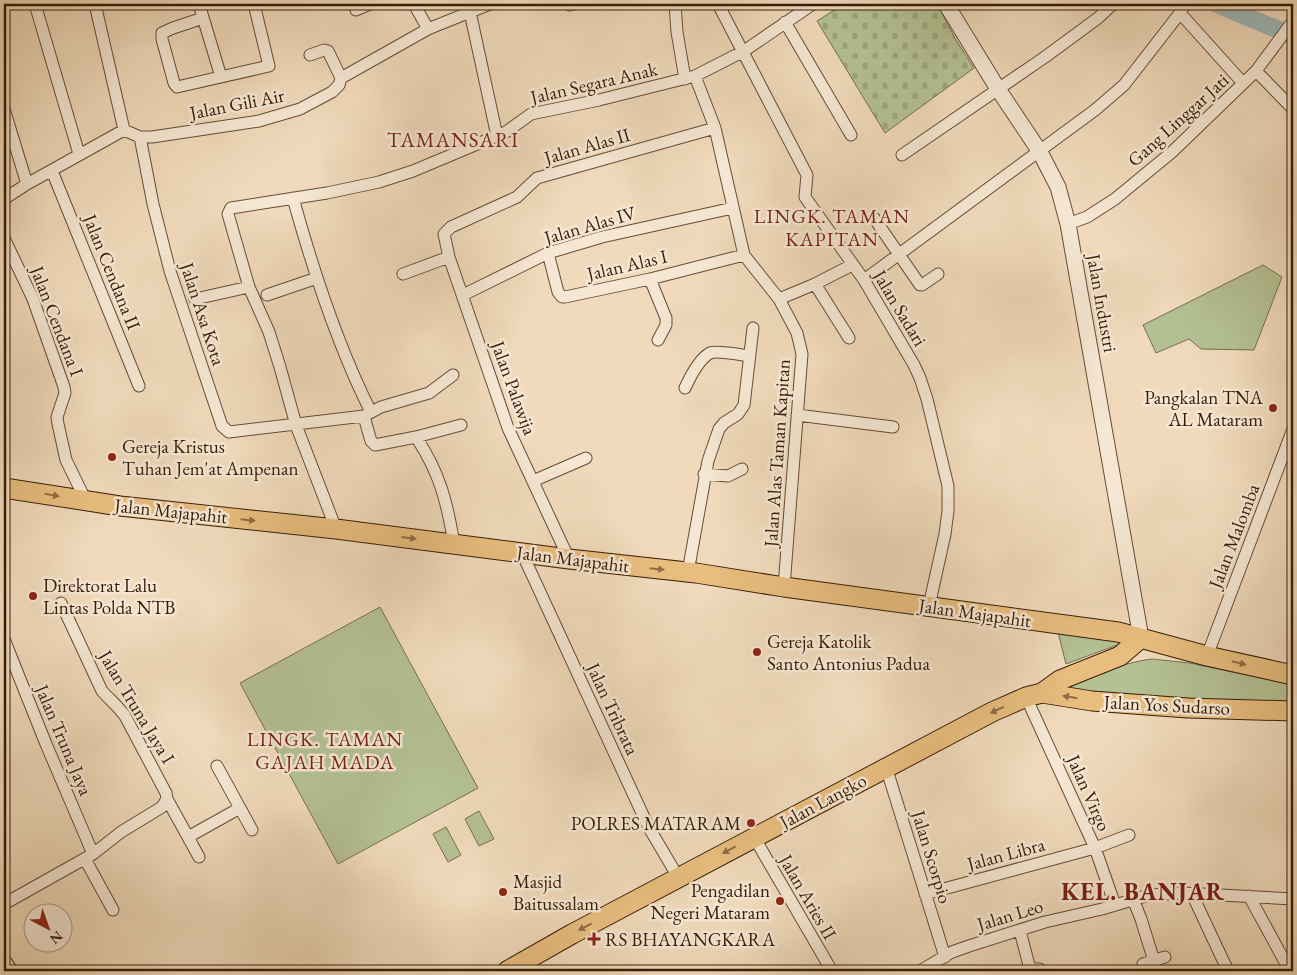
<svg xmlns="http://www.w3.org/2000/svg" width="1297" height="975" viewBox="0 0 1297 975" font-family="'EB Garamond',serif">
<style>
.green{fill:#b4c194;stroke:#766e4e}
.cemetery{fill:url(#cemetery-stones);stroke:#766e4e}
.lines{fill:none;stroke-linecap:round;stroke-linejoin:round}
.river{stroke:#9eb8ba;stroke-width:18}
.minor-casing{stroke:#664c35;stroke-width:13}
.tertiary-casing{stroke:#664c35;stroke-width:17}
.secondary-casing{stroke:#381c08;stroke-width:18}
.primary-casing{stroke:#381c08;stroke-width:21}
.minor{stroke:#f5e7d3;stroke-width:11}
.tertiary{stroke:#f5e7d3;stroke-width:15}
.secondary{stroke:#f5e7d3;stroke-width:16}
.primary{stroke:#e8bd7e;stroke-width:19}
.oneway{fill:#906c43}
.poi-dot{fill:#8f2418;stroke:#f5e7d3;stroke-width:2}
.labels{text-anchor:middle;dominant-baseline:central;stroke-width:5;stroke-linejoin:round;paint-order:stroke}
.street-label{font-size:19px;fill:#381c08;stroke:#f5e7d3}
.poi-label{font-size:19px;fill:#381c08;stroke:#f5e7d3;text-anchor:start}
.neighbourhood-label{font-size:20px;letter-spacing:1px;fill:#7a1f14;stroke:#f5e7d3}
.quarter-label{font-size:21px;letter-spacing:1px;fill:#7a1f14;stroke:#f5e7d3}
.district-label{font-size:24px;font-weight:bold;letter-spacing:1px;fill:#7a1f14;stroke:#f5e7d3}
</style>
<defs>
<pattern id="cemetery-stones" width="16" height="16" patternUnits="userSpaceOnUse" patternTransform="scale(1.25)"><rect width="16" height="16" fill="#b4c194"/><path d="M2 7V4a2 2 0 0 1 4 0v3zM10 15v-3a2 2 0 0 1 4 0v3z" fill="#9ca57e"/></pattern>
</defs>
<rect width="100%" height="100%" fill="#f0dabb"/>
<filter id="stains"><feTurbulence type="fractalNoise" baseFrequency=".004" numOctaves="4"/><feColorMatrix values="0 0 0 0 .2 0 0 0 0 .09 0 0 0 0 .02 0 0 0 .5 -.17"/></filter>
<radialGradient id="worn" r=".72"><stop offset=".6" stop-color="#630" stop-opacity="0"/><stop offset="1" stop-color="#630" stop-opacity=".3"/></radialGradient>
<path class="green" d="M1263 265 1282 277 1254 350 1201 349 1189 339 1156 353 1143 325Z
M380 607 478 788 338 864 240 683Z
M1058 632 1128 641 1066 664Z
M1152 659 1190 663 1293 685V703L1169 700 1069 689 1073 684C1099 674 1125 662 1152 659Z
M479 811 494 839 479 846 465 819Z
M446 827 461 855 448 862 433 834Z"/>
<path class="cemetery" d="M844 4H937L956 40 974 68 885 133 817 21Z"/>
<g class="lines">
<path class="river" d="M1217 4 1293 36"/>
<g class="minor-casing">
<path id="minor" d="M35 4 79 154
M95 4 124 130
M199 4 221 77
M414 4 428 29
M675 4 677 32 685 79
M718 4 807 175 805 197 864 280 914 365 920 378 927 399 948 486V511L945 534 929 606
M570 5 575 4
M356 10 370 4
M470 12 497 136
M1180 13 1243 83
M203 18 173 28 162 33V39L174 83 177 87 269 66 254 4
M785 22 851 135
M310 55 324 50 328 51 341 78
M1256 71 1293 109
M695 76 715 128 744 255 779 299 797 333 802 354 784 587
M4 109 27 184
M140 137 153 204 170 271 222 426 229 432 364 416 381 407 429 393 453 375
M902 155 1045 57 1098 18 1113 4
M52 171 139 386
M293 198C313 270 337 345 371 412
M4 199 27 184 124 130 140 137H152L259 121 300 109 332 92 339 85 341 78 428 29 490 4
M874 218 920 285H922L938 274
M1068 224 1087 217 1115 199 1172 152 1256 71 1293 21
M4 238 33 299 64 387 65 393 57 417 58 424 66 460 86 501
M548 253 558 292 562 297H565L650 279 744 255
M403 274 449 257
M650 279 666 318V325L658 340
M864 280 1095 110 1124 85 1180 13 1185 4
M815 284 849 338
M267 295 317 278
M463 295 548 253 602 237 733 208
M195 299 249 287
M779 299 815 284 852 265
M685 388C690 377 699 359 710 353 717 350 741 355 749 356
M797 415 893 427
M365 420 371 441 375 445 416 437 461 425
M416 437C440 473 447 502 454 544
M704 474 728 476 742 469
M533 481 586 458
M336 529 296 425 280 367 269 332 249 287 228 214 231 208 327 193 379 182 413 171 506 132 531 114 599 100 695 76 744 51 813 4
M522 553 648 826 678 877
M569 559 508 428 449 257 444 234 451 227 517 197 537 178 715 128
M688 572 708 461 719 429 724 423 738 414 744 405 753 328
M4 639 46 744 93 854
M1207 656 1293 429
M1026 697 1095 848 1115 905
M217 766 252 830
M886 767 945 957
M167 799 199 857
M188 837 240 808
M754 837 829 966 822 971
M85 859 113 910
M925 894 1095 848 1129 835
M1192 894 1228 971
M1249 896 1290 971
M1133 899 1141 919 1154 961
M4 904 93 854 121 832 162 807 167 799 166 793 125 716C118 706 110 700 102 691L61 603
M1020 931 1030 969H1040L1042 971
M528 960 535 971
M1143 964 1165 957
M920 971 952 952 969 946 1045 922 1102 909 1149 895 1183 893 1293 899"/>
</g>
<g class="tertiary-casing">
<path id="tertiary" d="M946 4 998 89 1040 152 1058 187 1068 224 1141 638"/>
</g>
<g class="secondary-casing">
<path id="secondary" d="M4 963 9 971"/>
</g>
<g class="primary-casing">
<path id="primary" d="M4 488 120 506 336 529 569 559 696 573 784 587 1118 632 1207 656 1293 675
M1042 693 1092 701 1188 708 1293 711
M507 971 572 934 992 712 1026 697 1042 693 1060 680 1120 656 1141 638"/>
</g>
<use href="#minor" class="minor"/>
<use href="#tertiary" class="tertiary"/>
<use href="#secondary" class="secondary"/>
<use href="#primary" class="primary"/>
</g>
<defs><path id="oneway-solid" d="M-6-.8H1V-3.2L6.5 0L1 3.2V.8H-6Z" transform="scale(1.25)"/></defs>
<g class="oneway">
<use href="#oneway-solid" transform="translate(52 495) rotate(10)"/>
<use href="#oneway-solid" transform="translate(248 520) rotate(6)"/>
<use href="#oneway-solid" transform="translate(409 538) rotate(7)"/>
<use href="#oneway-solid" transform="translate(657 569) rotate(6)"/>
<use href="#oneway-solid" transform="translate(1239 663) rotate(14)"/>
<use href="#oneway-solid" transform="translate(1070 697) rotate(-171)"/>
<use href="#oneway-solid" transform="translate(997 710) rotate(155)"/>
<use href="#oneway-solid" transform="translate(729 850) rotate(152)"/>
<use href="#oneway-solid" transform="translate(585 927) rotate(152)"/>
</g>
<g class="poi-dot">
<circle cx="1273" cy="408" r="5"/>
<circle cx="112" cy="457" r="5"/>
<circle cx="33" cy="596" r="5"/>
<circle cx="757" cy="652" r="5"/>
<circle cx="751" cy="823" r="5"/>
<circle cx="503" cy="892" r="5"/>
<circle cx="780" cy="901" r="5"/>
<path d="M591.5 931.5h5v5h5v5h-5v5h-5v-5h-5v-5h5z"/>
</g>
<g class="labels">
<g class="street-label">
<text transform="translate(594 83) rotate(-13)">Jalan Segara Anak</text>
<text transform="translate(237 104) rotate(-11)">Jalan Gili Air</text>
<text transform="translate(1178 120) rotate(-42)">Gang Linggar Jati</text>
<text transform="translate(587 146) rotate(-16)">Jalan Alas II</text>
<text transform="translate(590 225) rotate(-16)">Jalan Alas IV</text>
<text transform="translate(627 265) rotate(-13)">Jalan Alas I</text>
<text transform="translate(112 272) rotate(68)">Jalan Cendana II</text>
<text transform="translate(1102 303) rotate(80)">Jalan Industri</text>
<text transform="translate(900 308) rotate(59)">Jalan Sadari</text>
<text transform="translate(203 314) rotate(72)">Jalan Asa Kota</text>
<text transform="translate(57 321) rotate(69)">Jalan Cendana I</text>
<text transform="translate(514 388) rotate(70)">Jalan Palawija</text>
<text transform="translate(777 453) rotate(-86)">Jalan Alas Taman Kapitan</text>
<text transform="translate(171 511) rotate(6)">Jalan Majapahit</text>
<text transform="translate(1234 536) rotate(-69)">Jalan Malomba</text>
<text transform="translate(573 559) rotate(7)">Jalan Majapahit</text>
<text transform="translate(975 613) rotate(8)">Jalan Majapahit</text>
<text transform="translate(1167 705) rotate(3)">Jalan Yos Sudarso</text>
<text transform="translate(137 707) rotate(59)">Jalan Truna Jaya I</text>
<text transform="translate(613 709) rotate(65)">Jalan Tribrata</text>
<text transform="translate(64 740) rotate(67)">Jalan Truna Jaya</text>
<text transform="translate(1089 793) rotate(66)">Jalan Virgo</text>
<text transform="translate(823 801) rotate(-28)">Jalan Langko</text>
<text transform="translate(1006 854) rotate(-15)">Jalan Libra</text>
<text transform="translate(932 857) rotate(73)">Jalan Scorpio</text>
<text transform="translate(808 897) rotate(60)">Jalan Aries II</text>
<text transform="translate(1010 915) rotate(-17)">Jalan Leo</text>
</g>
<g class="poi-label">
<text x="1263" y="397" text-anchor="end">Pangkalan TNA<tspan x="1263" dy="22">AL Mataram</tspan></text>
<text x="122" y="446">Gereja Kristus<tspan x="122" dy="22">Tuhan Jem'at Ampenan</tspan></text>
<text x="43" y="585">Direktorat Lalu<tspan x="43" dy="22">Lintas Polda NTB</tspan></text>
<text x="767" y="641">Gereja Katolik<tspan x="767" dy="22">Santo Antonius Padua</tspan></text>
<text x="741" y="823" text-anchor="end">POLRES MATARAM</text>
<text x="513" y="881">Masjid<tspan x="513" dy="22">Baitussalam</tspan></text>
<text x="770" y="890" text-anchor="end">Pengadilan<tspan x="770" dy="22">Negeri Mataram</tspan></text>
<text x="605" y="939">RS BHAYANGKARA</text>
</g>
<g class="neighbourhood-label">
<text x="832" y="216">LINGK. TAMAN<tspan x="832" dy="23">KAPITAN</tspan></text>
<text x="325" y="739">LINGK. TAMAN<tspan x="325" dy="23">GAJAH MADA</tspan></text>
</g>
<g class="quarter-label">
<text x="453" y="139">TAMANSARI</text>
</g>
<g class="district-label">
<text x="1143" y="891">KEL. BANJAR</text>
</g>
</g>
<rect width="1297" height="975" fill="none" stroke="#f0dabb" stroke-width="20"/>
<rect x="5" y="5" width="1287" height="965" fill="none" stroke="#381c08" stroke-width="2.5"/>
<rect x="10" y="10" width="1277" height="955" fill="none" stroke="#381c08"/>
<g transform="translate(48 928) rotate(139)"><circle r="24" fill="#f5e7d3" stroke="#a99682"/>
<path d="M0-4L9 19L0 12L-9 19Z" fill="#8f2418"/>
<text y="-8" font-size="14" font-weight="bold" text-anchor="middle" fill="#381c08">N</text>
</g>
<rect width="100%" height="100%" filter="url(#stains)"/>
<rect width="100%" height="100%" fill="url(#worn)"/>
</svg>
